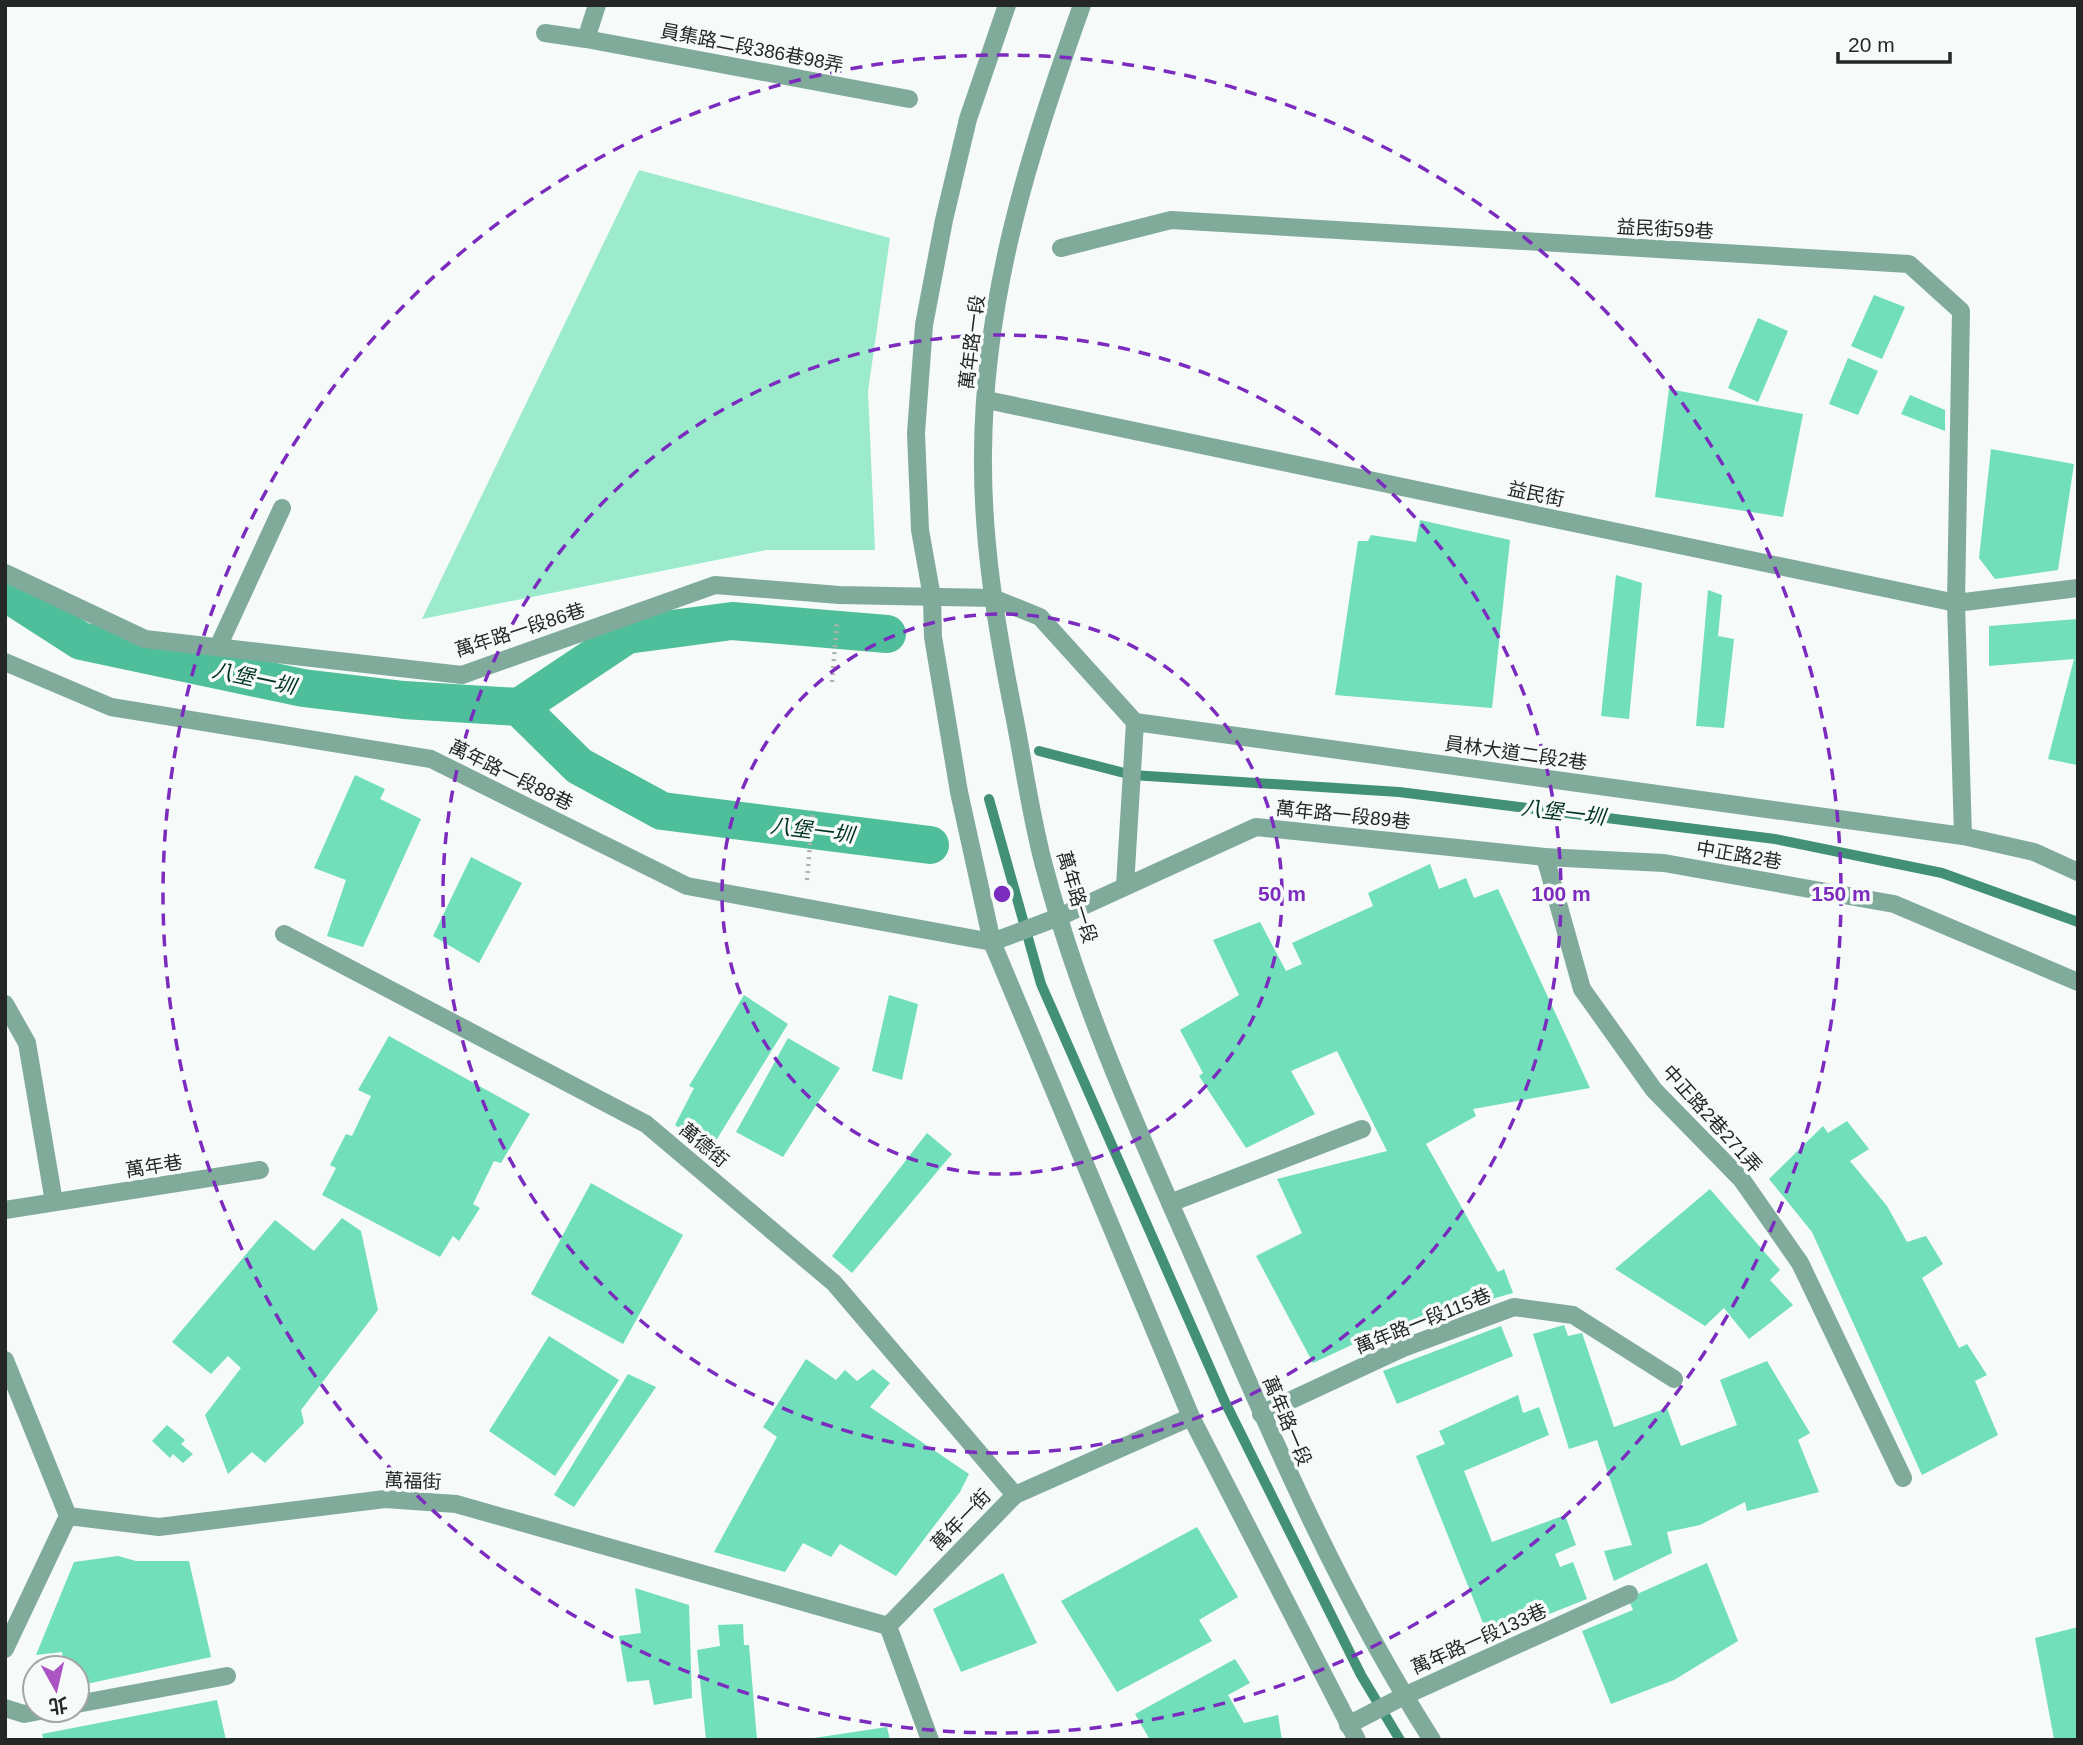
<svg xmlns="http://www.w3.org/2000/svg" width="2083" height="1745" viewBox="0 0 2083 1745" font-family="Arial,'Noto Sans TC',sans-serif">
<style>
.green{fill:#9cebcd}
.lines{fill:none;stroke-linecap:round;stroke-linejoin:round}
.stream{stroke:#429177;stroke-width:10}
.canal{stroke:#4fbe9a;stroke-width:38}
.building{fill:#71dfb9}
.path{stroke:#adb1af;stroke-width:4.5;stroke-dasharray:2 5;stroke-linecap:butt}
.service{stroke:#80ab9a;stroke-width:18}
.minor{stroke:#80ab9a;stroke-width:18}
.tertiary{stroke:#80ab9a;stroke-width:18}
.ring{fill:none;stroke:#7b2cbf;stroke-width:3.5;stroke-dasharray:12 9}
.labels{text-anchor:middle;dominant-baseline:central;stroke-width:7;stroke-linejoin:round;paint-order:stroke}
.street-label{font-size:19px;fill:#252726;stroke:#f6faf8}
.water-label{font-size:21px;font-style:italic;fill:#003224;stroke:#f6faf8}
.centre{fill:#7b2cbf;stroke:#f6faf8;stroke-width:3.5}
.ring-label{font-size:21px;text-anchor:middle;font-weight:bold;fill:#7b2cbf;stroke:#f6faf8;stroke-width:7;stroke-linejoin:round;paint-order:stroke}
</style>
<rect width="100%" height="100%" fill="#f6faf8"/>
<path class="green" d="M639 170 890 238 868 391 875 550H766L422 619Z"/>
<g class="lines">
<path class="stream" d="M1039 751 1132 775 1399 792 1775 839 1942 873 2078 922
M989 799 1041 984 1224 1400 1361 1675 1400 1740"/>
<path class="canal" d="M5 592 81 641 303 688 404 700 519 707 579 766 662 811 930 845
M519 707 627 635 732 621 887 634"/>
</g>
<path class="building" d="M1874 295 1905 307 1882 359 1851 346Z
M1758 318 1788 331 1758 402 1728 388Z
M1848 358 1878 371 1858 415 1829 404Z
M1669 389 1803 414 1783 517 1655 497Z
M1910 395 1945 410V431L1901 414Z
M1991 449 2074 464 2058 570 1995 579 1979 558Z
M1420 520 1510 540 1492 708 1335 695 1358 541H1368L1371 535 1416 542Z
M1616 575 1642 583 1629 719 1601 716Z
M1708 590 1722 595 1718 636 1734 639 1724 728 1696 726Z
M2078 619V763L2077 765 2048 759 2074 659 1989 666V626Z
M355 775 385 789 380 799 421 819 363 947 327 936 346 880 314 868Z
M471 857 522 883 479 963 433 936Z
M1430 864 1439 889 1466 878 1474 898 1498 889 1590 1088 1473 1109 1476 1116 1426 1144 1498 1272 1504 1269 1513 1293 1424 1318 1361 1347 1358 1342 1313 1363 1256 1256 1302 1233 1277 1179 1387 1151 1337 1051 1291 1071 1315 1114 1246 1148 1199 1076 1203 1073 1180 1030 1239 995 1213 940 1260 922 1286 971 1302 964 1292 943 1373 906 1368 893Z
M744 995 788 1024 712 1147 675 1125 694 1088 689 1086Z
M889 995 918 1004 902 1080 872 1071Z
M389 1036 530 1114 501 1163 494 1161 473 1204 480 1208 459 1241 453 1236 440 1257 322 1195 336 1168 330 1165 346 1134 352 1136 371 1096 358 1090Z
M788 1038 840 1068 783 1157 736 1132Z
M1847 1121 1869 1149 1850 1161 1887 1206 1907 1242 1926 1236 1943 1264 1922 1278 1959 1348 1967 1344 1987 1375 1975 1381 1998 1435 1922 1475 1812 1232 1769 1179 1823 1126 1828 1133Z
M927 1133 952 1154 852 1273 832 1256Z
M591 1183 683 1235 623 1344 531 1294Z
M1710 1189 1780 1270 1770 1280 1793 1305 1749 1339 1724 1308 1705 1326 1615 1269Z
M342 1218 361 1231 378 1310 301 1410 304 1423 265 1463 252 1452 228 1474 205 1415 241 1368 228 1356 211 1374 172 1342 275 1220 314 1251Z
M1564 1325 1568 1336 1582 1333 1614 1427 1667 1408 1681 1446 1737 1425 1720 1380 1767 1361 1810 1433 1798 1440 1819 1492 1747 1511 1745 1502 1700 1525 1667 1532 1672 1553 1614 1581 1604 1551 1632 1545 1597 1440 1569 1449 1533 1334Z
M1501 1326 1513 1356 1397 1404 1383 1371Z
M549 1336 619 1380 555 1476 489 1431Z
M806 1359 836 1380 845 1370 857 1381 873 1369 890 1383 870 1407 969 1474 960 1492 896 1576 840 1544 831 1557 803 1543 785 1572 714 1552 777 1437 763 1427Z
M628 1374 656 1387 574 1507 554 1495Z
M1518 1395 1523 1413 1539 1407 1549 1435 1464 1471 1492 1542 1565 1515 1576 1545 1555 1554 1560 1567 1573 1562 1587 1599 1489 1638 1416 1456 1445 1444 1439 1431Z
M167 1425 185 1440 181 1444 193 1454 183 1463 173 1454 170 1458 152 1441Z
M1197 1527 1238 1597 1199 1620 1212 1641 1117 1692 1061 1601Z
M118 1556 136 1561H189L211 1657 77 1686V1668H64L62 1652 36 1655 74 1562Z
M1707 1563 1738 1641 1674 1680 1611 1704 1582 1631 1633 1610 1628 1598Z
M1003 1573 1037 1643 961 1672 933 1609Z
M635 1588 689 1605 692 1698 654 1705 649 1680 627 1682 619 1636 641 1633Z
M743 1624 744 1645H749L757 1740H706L697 1650 720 1646 718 1625Z
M2078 1627V1740L2054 1739 2035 1638Z
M1235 1659 1250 1683 1228 1695 1244 1723 1278 1715 1282 1740H1150L1135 1714Z
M217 1700 226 1740H44L42 1734Z
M887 1727 890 1740H814V1738Z"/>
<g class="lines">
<path class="path" d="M832 682 837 623
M807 880 813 810"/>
<path class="service" d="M597 5 586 39 909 99
M545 33 586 39
M1061 248 1171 220 1909 264 1961 311 1956 603 1963 836
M218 647 282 508
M1545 857 1582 989 1654 1090 1742 1180 1800 1263 1903 1478
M1125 886 1135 722
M5 1004 27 1043 54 1202
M1170 1203 1362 1129
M5 1210 260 1170
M1261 1414 1403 1348 1514 1307 1573 1315 1674 1379
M77 1704 227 1676
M5 1708 24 1714 45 1710
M1348 1725 1404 1696 1629 1594"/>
<path class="minor" d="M987 400 1956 603 2078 588
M5 573 145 639 462 675 715 585 839 595 993 598 1040 617 1135 722 1963 836 2034 852 2078 872
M5 662 111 707 431 759 687 886 992 942 1059 917 1256 827 1545 857 1664 863 1894 904 2078 982
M284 934 646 1124 834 1283 1015 1495
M5 1360 68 1516
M68 1516 159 1527 385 1499 456 1504 888 1626
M5 1649 68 1516
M930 1740 888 1626 1015 1495 1191 1417"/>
<path class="tertiary" d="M1007 5 968 119 944 220 924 325 916 433 920 530 932 597 933 637 959 792 992 942 1191 1417 1357 1740
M1082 5C1029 154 984 293 983 454 982 540 996 625 1013 710 1024 764 1031 820 1046 873 1085 1019 1150 1156 1210 1294 1277 1449 1341 1597 1432 1740"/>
</g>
<g class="ring">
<circle cx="1002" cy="894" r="280"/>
<circle cx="1002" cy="894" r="559"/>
<circle cx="1002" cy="894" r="839"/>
</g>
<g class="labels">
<g class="street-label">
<text transform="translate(752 48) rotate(11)">員集路二段386巷98弄</text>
<text transform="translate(1665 229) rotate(3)">益民街59巷</text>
<text transform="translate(972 342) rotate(-83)">萬年路一段</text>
<text transform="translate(1536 494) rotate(12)">益民街</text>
<text transform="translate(520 630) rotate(-18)">萬年路一段86巷</text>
<text transform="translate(1516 753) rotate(8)">員林大道二段2巷</text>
<text transform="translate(511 775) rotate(26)">萬年路一段88巷</text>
<text transform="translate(1343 815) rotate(6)">萬年路一段89巷</text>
<text transform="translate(1739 855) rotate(10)">中正路2巷</text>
<text transform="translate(1077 897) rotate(73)">萬年路一段</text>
<text transform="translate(1712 1119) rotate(48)">中正路2巷271弄</text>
<text transform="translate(704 1145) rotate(40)">萬德街</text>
<text transform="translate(154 1166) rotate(-9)">萬年巷</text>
<text transform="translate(1423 1321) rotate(-22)">萬年路一段115巷</text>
<text transform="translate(1287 1421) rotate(67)">萬年路一段</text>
<text transform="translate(413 1481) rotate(2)">萬福街</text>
<text transform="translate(961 1520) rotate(-46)">萬年一街</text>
<text transform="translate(1479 1639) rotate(-24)">萬年路一段133巷</text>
</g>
<g class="water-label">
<text transform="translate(254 678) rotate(12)">八堡一圳</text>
<text transform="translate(1563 812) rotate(7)">八堡一圳</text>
<text transform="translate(812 830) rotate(7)">八堡一圳</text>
</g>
</g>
<circle cx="1002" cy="894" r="10" class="centre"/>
<g class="ring-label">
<text x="1282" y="901">50 m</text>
<text x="1561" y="901">100 m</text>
<text x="1841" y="901">150 m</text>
</g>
<rect width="2083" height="1745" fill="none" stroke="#252726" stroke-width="14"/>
<g transform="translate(56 1689) rotate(172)"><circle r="33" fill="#f6faf8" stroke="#a2a6a4" stroke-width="2"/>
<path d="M0-5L12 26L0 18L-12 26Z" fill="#ab55c3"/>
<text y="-10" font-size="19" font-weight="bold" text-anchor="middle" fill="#252726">北</text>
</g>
<path d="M1838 52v10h112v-10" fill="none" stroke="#252726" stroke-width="3.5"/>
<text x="1848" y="52" font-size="21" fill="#252726" stroke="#f6faf8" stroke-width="5" paint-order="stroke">20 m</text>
</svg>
